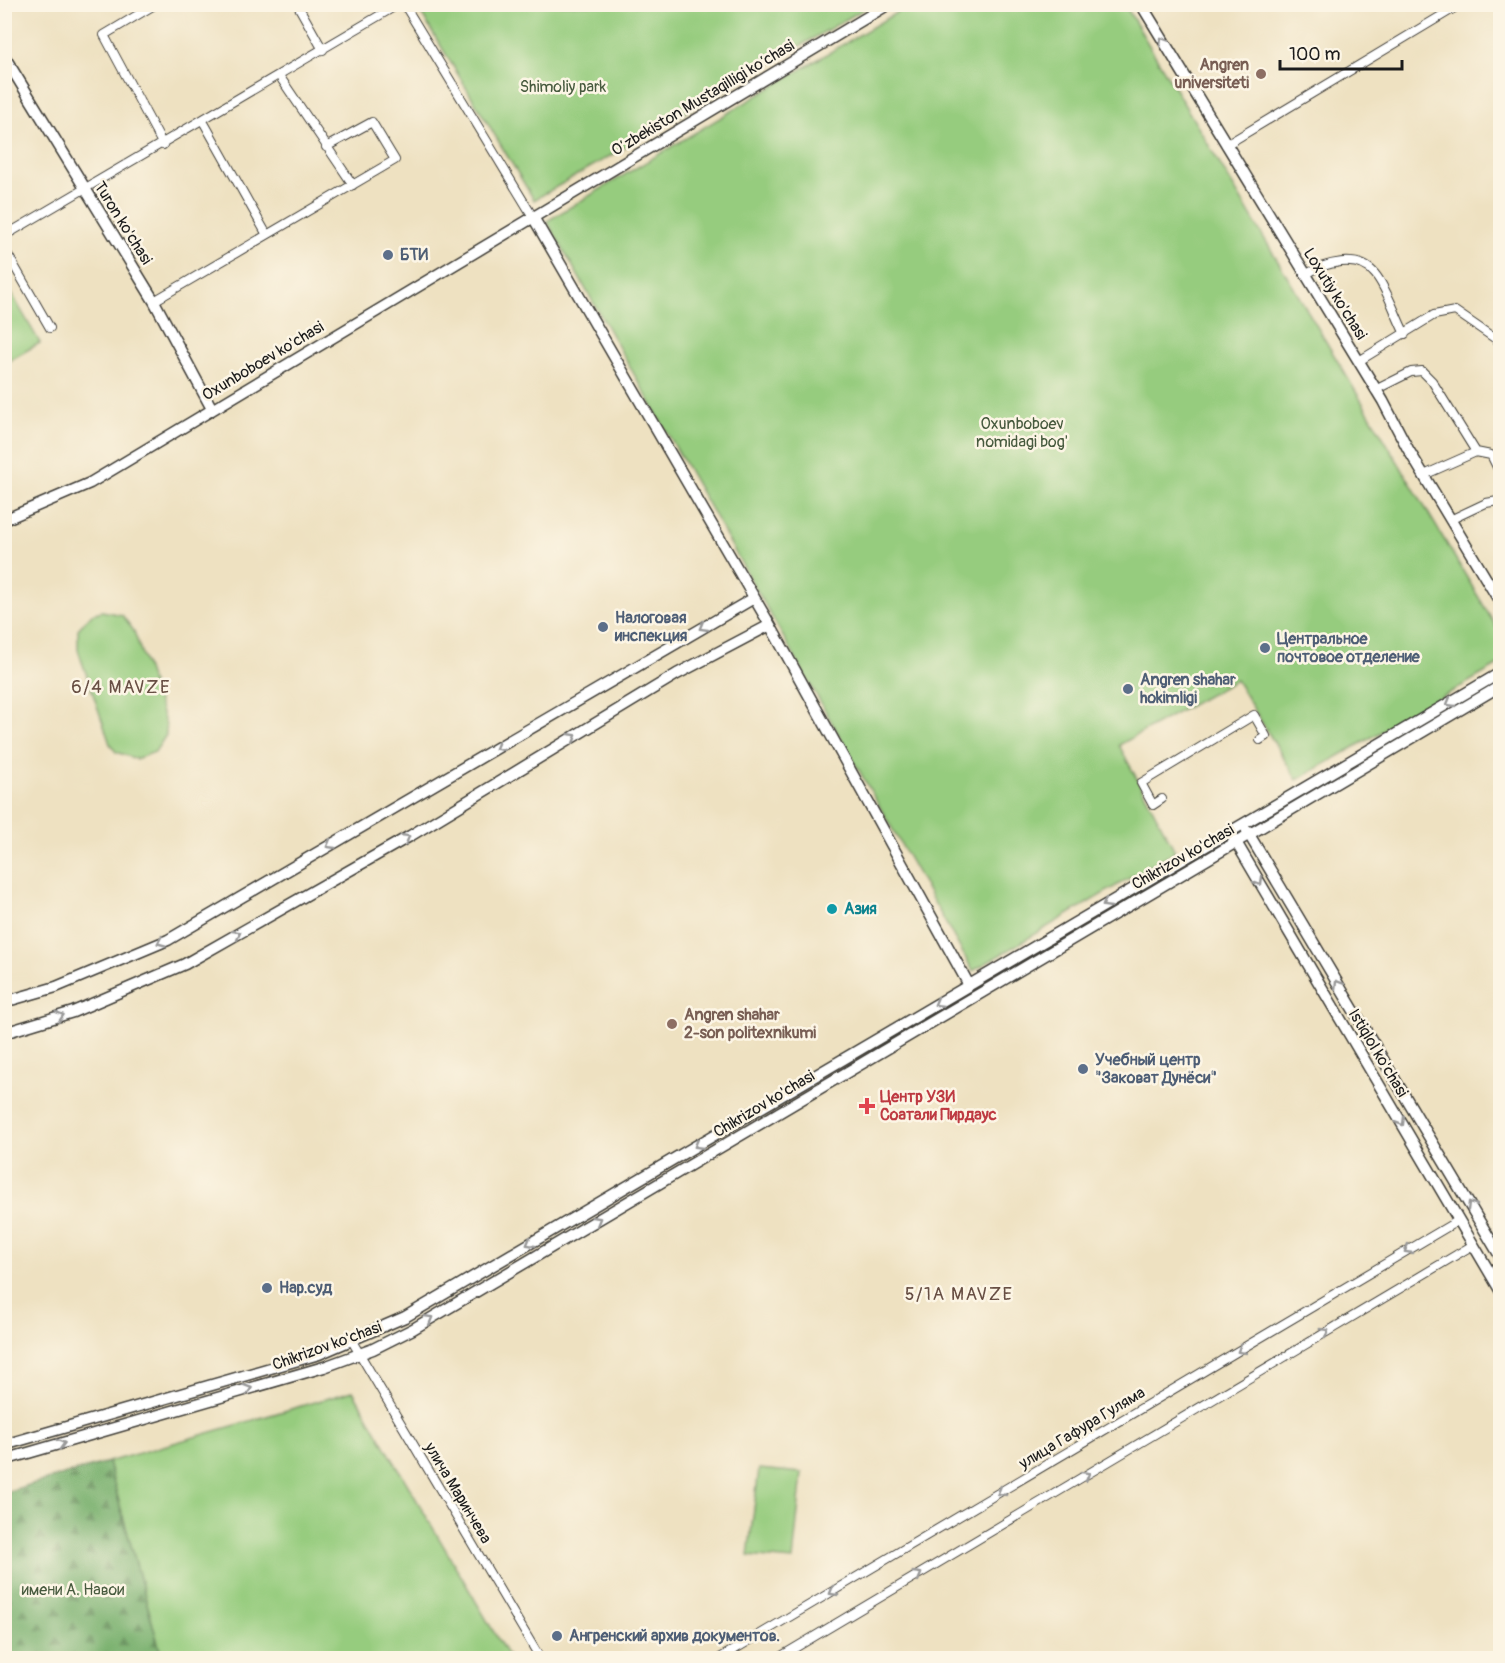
<svg xmlns="http://www.w3.org/2000/svg" width="1505" height="1663" viewBox="0 0 1505 1663" font-family="Pangolin,sans-serif">
<style>
.green{fill:#96cc7e;stroke:#59744d;stroke-width:1.5}
.forest{fill:url(#forest-firs);stroke:#4a6644;stroke-width:1.5}
.lines{fill:none;stroke-linecap:round;stroke-linejoin:round}
.street-casing{stroke:#3c3a35;stroke-width:10}
.secondary-casing{stroke:#3c3a35;stroke-width:13}
.street{stroke:#fff;stroke-width:8}
.secondary{stroke:#fff;stroke-width:10}
.oneway{stroke:#999}
.education-dot{fill:#8d6e63;stroke:#fcf5e5;stroke-width:2}
.service-dot{fill:#5c6f8a;stroke:#fcf5e5;stroke-width:2}
.culture-dot{fill:#0f9aa8;stroke:#fcf5e5;stroke-width:2}
.health-dot{fill:#e0444e;stroke:#fcf5e5;stroke-width:2}
.labels{text-anchor:middle;dominant-baseline:central;stroke-width:5;stroke-linejoin:round;paint-order:stroke}
.education-label{font-size:16px;font-weight:bold;fill:#785e54;stroke:#fcf5e5;text-anchor:end}
.park-label{font-size:16px;fill:#475a3e;stroke:#fcf5e5}
.street-label{font-size:16px;fill:#1c1c1c;stroke:#fcf5e5}
.service-label{font-size:16px;font-weight:bold;fill:#4e5e75;stroke:#fcf5e5;text-anchor:start}
.culture-label{font-size:16px;font-weight:bold;fill:#0d838f;stroke:#fcf5e5;text-anchor:start}
.health-label{font-size:16px;font-weight:bold;fill:#be3a42;stroke:#fcf5e5;text-anchor:start}
.neighbourhood-label{font-size:18px;letter-spacing:1.5px;fill:#674e43;stroke:#fcf5e5}
</style>
<defs>
<pattern id="forest-firs" width="22" height="20" patternUnits="userSpaceOnUse" patternTransform="scale(1.5)"><rect width="22" height="20" fill="#78b06d"/><path d="M5 1l3.5 6h-7zM16 11l3.5 6h-7z" fill="#628e59"/></pattern>
</defs>
<rect width="100%" height="100%" fill="#fcf5e5"/>
<filter id="ink" filterUnits="userSpaceOnUse"><feTurbulence type="fractalNoise" baseFrequency=".0167" numOctaves="2"/><feDisplacementMap in="SourceGraphic" scale="12" xChannelSelector="R" yChannelSelector="G"/><feConvolveMatrix kernelMatrix="1 2 1 2 8 2 1 2 1" color-interpolation-filters="sRGB"/></filter>
<filter id="wash" filterUnits="userSpaceOnUse"><feTurbulence type="fractalNoise" baseFrequency=".008" numOctaves="4" result="noise"/><feDisplacementMap in="SourceGraphic" scale="24" xChannelSelector="R" yChannelSelector="G"/><feGaussianBlur stdDeviation="1.35" result="paint"/><feColorMatrix in="noise" values="0 0 0 0 0 0 0 0 0 0 0 0 0 0 0 0 0 1.4 0 .05"/><feComposite in="paint" operator="in"/></filter>
<g filter="url(#wash)">
<rect width="100%" height="100%" fill="#eee1c1"/>
<path class="green" d="M416 5H871L534 200Z
M909 5H1125L1500 633V664L1297 780 1236 680 1119 745 1175 851 973 971 547 221Z
M6 284 40 343 5 363 4 285Z
M102 611 122 615 134 631 166 725V735L155 752 136 759 116 752 110 744 78 650V629L92 614Z
M353 1391 509 1658H162L108 1462Z
M759 1469 802 1473 793 1560 748 1556Z"/>
<path class="forest" d="M108 1462 162 1658H5V1492Z"/>
</g>
<g filter="url(#ink)">
<g class="lines">
<g class="street-casing">
<path id="street" d="M156 4 104 35 163 145
M297 4 323 50
M404 4 533 217
M280 77 353 185
M203 121 267 235
M1226 145 1461 4
M4 236 399 4
M4 248 50 328
M1305 275C1324 263 1358 253 1375 274 1387 288 1396 317 1405 334
M154 301 395 160 372 122 326 147
M1359 361 1434 315 1455 311 1500 342
M1375 390 1411 372 1422 371 1432 381 1476 452
M1424 475 1476 452 1491 455 1500 473
M1450 520 1486 503 1498 501 1500 504
M1162 799 1153 805 1141 783 1254 715 1266 736 1260 740
M352 1341 540 1658
M720 1658 1459 1220
M778 1658 1473 1245"/>
</g>
<g class="secondary-casing">
<path id="secondary" d="M1141 4 1383 401 1408 449 1500 602
M4 56 154 301 212 409
M533 217 770 625 969 985
M4 520 90 483 889 4
M1247 831 1500 1256
M1233 837 1500 1290
M4 1002 56 987 168 940 754 598
M4 1033 73 1012 185 964 410 836 677 674 770 625
M4 1445 319 1354 405 1317 1500 673
M4 1460 324 1367 373 1349 413 1329 1500 686"/>
</g>
<use href="#street" class="street"/>
<use href="#secondary" class="secondary"/>
</g>
<defs><path id="oneway-chevron" d="M-2-3.5L2.5 0L-2 3.5" fill="none" stroke-width="1.6" stroke-linecap="round" stroke-linejoin="round" transform="scale(1.5)"/></defs>
<g class="oneway">
<use href="#oneway-chevron" transform="translate(1163 41) rotate(-121)"/>
<use href="#oneway-chevron" transform="translate(703 627) rotate(150)"/>
<use href="#oneway-chevron" transform="translate(1450 703) rotate(150)"/>
<use href="#oneway-chevron" transform="translate(573 737) rotate(-31)"/>
<use href="#oneway-chevron" transform="translate(499 747) rotate(150)"/>
<use href="#oneway-chevron" transform="translate(406 838) rotate(-30)"/>
<use href="#oneway-chevron" transform="translate(330 845) rotate(150)"/>
<use href="#oneway-chevron" transform="translate(1259 882) rotate(59)"/>
<use href="#oneway-chevron" transform="translate(1106 904) rotate(150)"/>
<use href="#oneway-chevron" transform="translate(237 934) rotate(-30)"/>
<use href="#oneway-chevron" transform="translate(161 942) rotate(156)"/>
<use href="#oneway-chevron" transform="translate(1338 984) rotate(-121)"/>
<use href="#oneway-chevron" transform="translate(938 1003) rotate(150)"/>
<use href="#oneway-chevron" transform="translate(60 1016) rotate(-17)"/>
<use href="#oneway-chevron" transform="translate(1401 1122) rotate(59)"/>
<use href="#oneway-chevron" transform="translate(698 1145) rotate(150)"/>
<use href="#oneway-chevron" transform="translate(1471 1205) rotate(-121)"/>
<use href="#oneway-chevron" transform="translate(597 1220) rotate(-31)"/>
<use href="#oneway-chevron" transform="translate(530 1243) rotate(150)"/>
<use href="#oneway-chevron" transform="translate(1408 1250) rotate(149)"/>
<use href="#oneway-chevron" transform="translate(429 1319) rotate(-31)"/>
<use href="#oneway-chevron" transform="translate(1325 1332) rotate(-31)"/>
<use href="#oneway-chevron" transform="translate(1241 1350) rotate(149)"/>
<use href="#oneway-chevron" transform="translate(248 1389) rotate(-16)"/>
<use href="#oneway-chevron" transform="translate(61 1444) rotate(-16)"/>
<use href="#oneway-chevron" transform="translate(1086 1475) rotate(-31)"/>
<use href="#oneway-chevron" transform="translate(1001 1492) rotate(149)"/>
<use href="#oneway-chevron" transform="translate(918 1575) rotate(-31)"/>
<use href="#oneway-chevron" transform="translate(833 1592) rotate(149)"/>
</g>
</g>
<g class="education-dot">
<circle cx="1261" cy="74" r="6"/>
<circle cx="672" cy="1024" r="6"/>
</g>
<g class="service-dot">
<circle cx="388" cy="255" r="6"/>
<circle cx="603" cy="627" r="6"/>
<circle cx="1265" cy="648" r="6"/>
<circle cx="1128" cy="689" r="6"/>
<circle cx="1083" cy="1069" r="6"/>
<circle cx="267" cy="1288" r="6"/>
<circle cx="557" cy="1636" r="6"/>
</g>
<circle class="culture-dot" cx="832" cy="909" r="6"/>
<path class="health-dot" d="M864 1097h6v6h6v6h-6v6h-6v-6h-6v-6h6z"/>
<g class="labels">
<g class="education-label">
<text x="1249" y="65">Angren<tspan x="1249" dy="18">universiteti</tspan></text>
<text x="684" y="1015" text-anchor="start">Angren shahar<tspan x="684" dy="18">2-son politexnikumi</tspan></text>
</g>
<g class="park-label">
<text x="563" y="87">Shimoliy park</text>
<text x="1022" y="424">Oxunboboev<tspan x="1022" dy="18">nomidagi bog'</tspan></text>
<text x="73" y="1590">имени А. Навои</text>
</g>
<g class="street-label">
<text transform="translate(703 98) rotate(-31)">O‘zbekiston Mustaqilligi ko‘chasi</text>
<text transform="translate(123 223) rotate(58)">Turon ko'chasi</text>
<text transform="translate(1335 294) rotate(58)">Loxutiy ko'chasi</text>
<text transform="translate(263 361) rotate(-31)">Oxunboboev ko'chasi</text>
<text transform="translate(1183 857) rotate(-30)">Chikrizov ko'chasi</text>
<text transform="translate(1378 1053) rotate(59)">Istiqlol ko'chasi</text>
<text transform="translate(764 1104) rotate(-31)">Chikrizov ko'chasi</text>
<text transform="translate(327 1346) rotate(-20)">Chikrizov ko'chasi</text>
<text transform="translate(1082 1428) rotate(-31)">улица Гафура Гуляма</text>
<text transform="translate(458 1493) rotate(59)">улича Маринчева</text>
</g>
<g class="service-label">
<text x="400" y="255">БТИ</text>
<text x="615" y="618">Налоговая<tspan x="615" dy="18">инспекция</tspan></text>
<text x="1277" y="639">Центральное<tspan x="1277" dy="18">почтовое отделение</tspan></text>
<text x="1140" y="680">Angren shahar<tspan x="1140" dy="18">hokimligi</tspan></text>
<text x="1095" y="1060">Учебный центр<tspan x="1095" dy="18">"Заковат Дунёси"</tspan></text>
<text x="279" y="1288">Нар.суд</text>
<text x="569" y="1636">Ангренский архив документов.</text>
</g>
<g class="culture-label">
<text x="844" y="909">Азия</text>
</g>
<g class="health-label">
<text x="880" y="1097">Центр УЗИ<tspan x="880" dy="18">Соатали Пирдаус</tspan></text>
</g>
<g class="neighbourhood-label">
<text x="121" y="687">6/4 MAVZE</text>
<text x="959" y="1294">5/1A MAVZE</text>
</g>
</g>
<rect width="1505" height="1663" fill="none" stroke="#fcf5e5" stroke-width="24"/>
<path d="M1280 60v9h122v-9" fill="none" stroke="#1c1c1c" stroke-width="3"/>
<text x="1289" y="60" font-size="18" fill="#1c1c1c" stroke="#fcf5e5" stroke-width="4.5" paint-order="stroke">100 m</text>
</svg>
